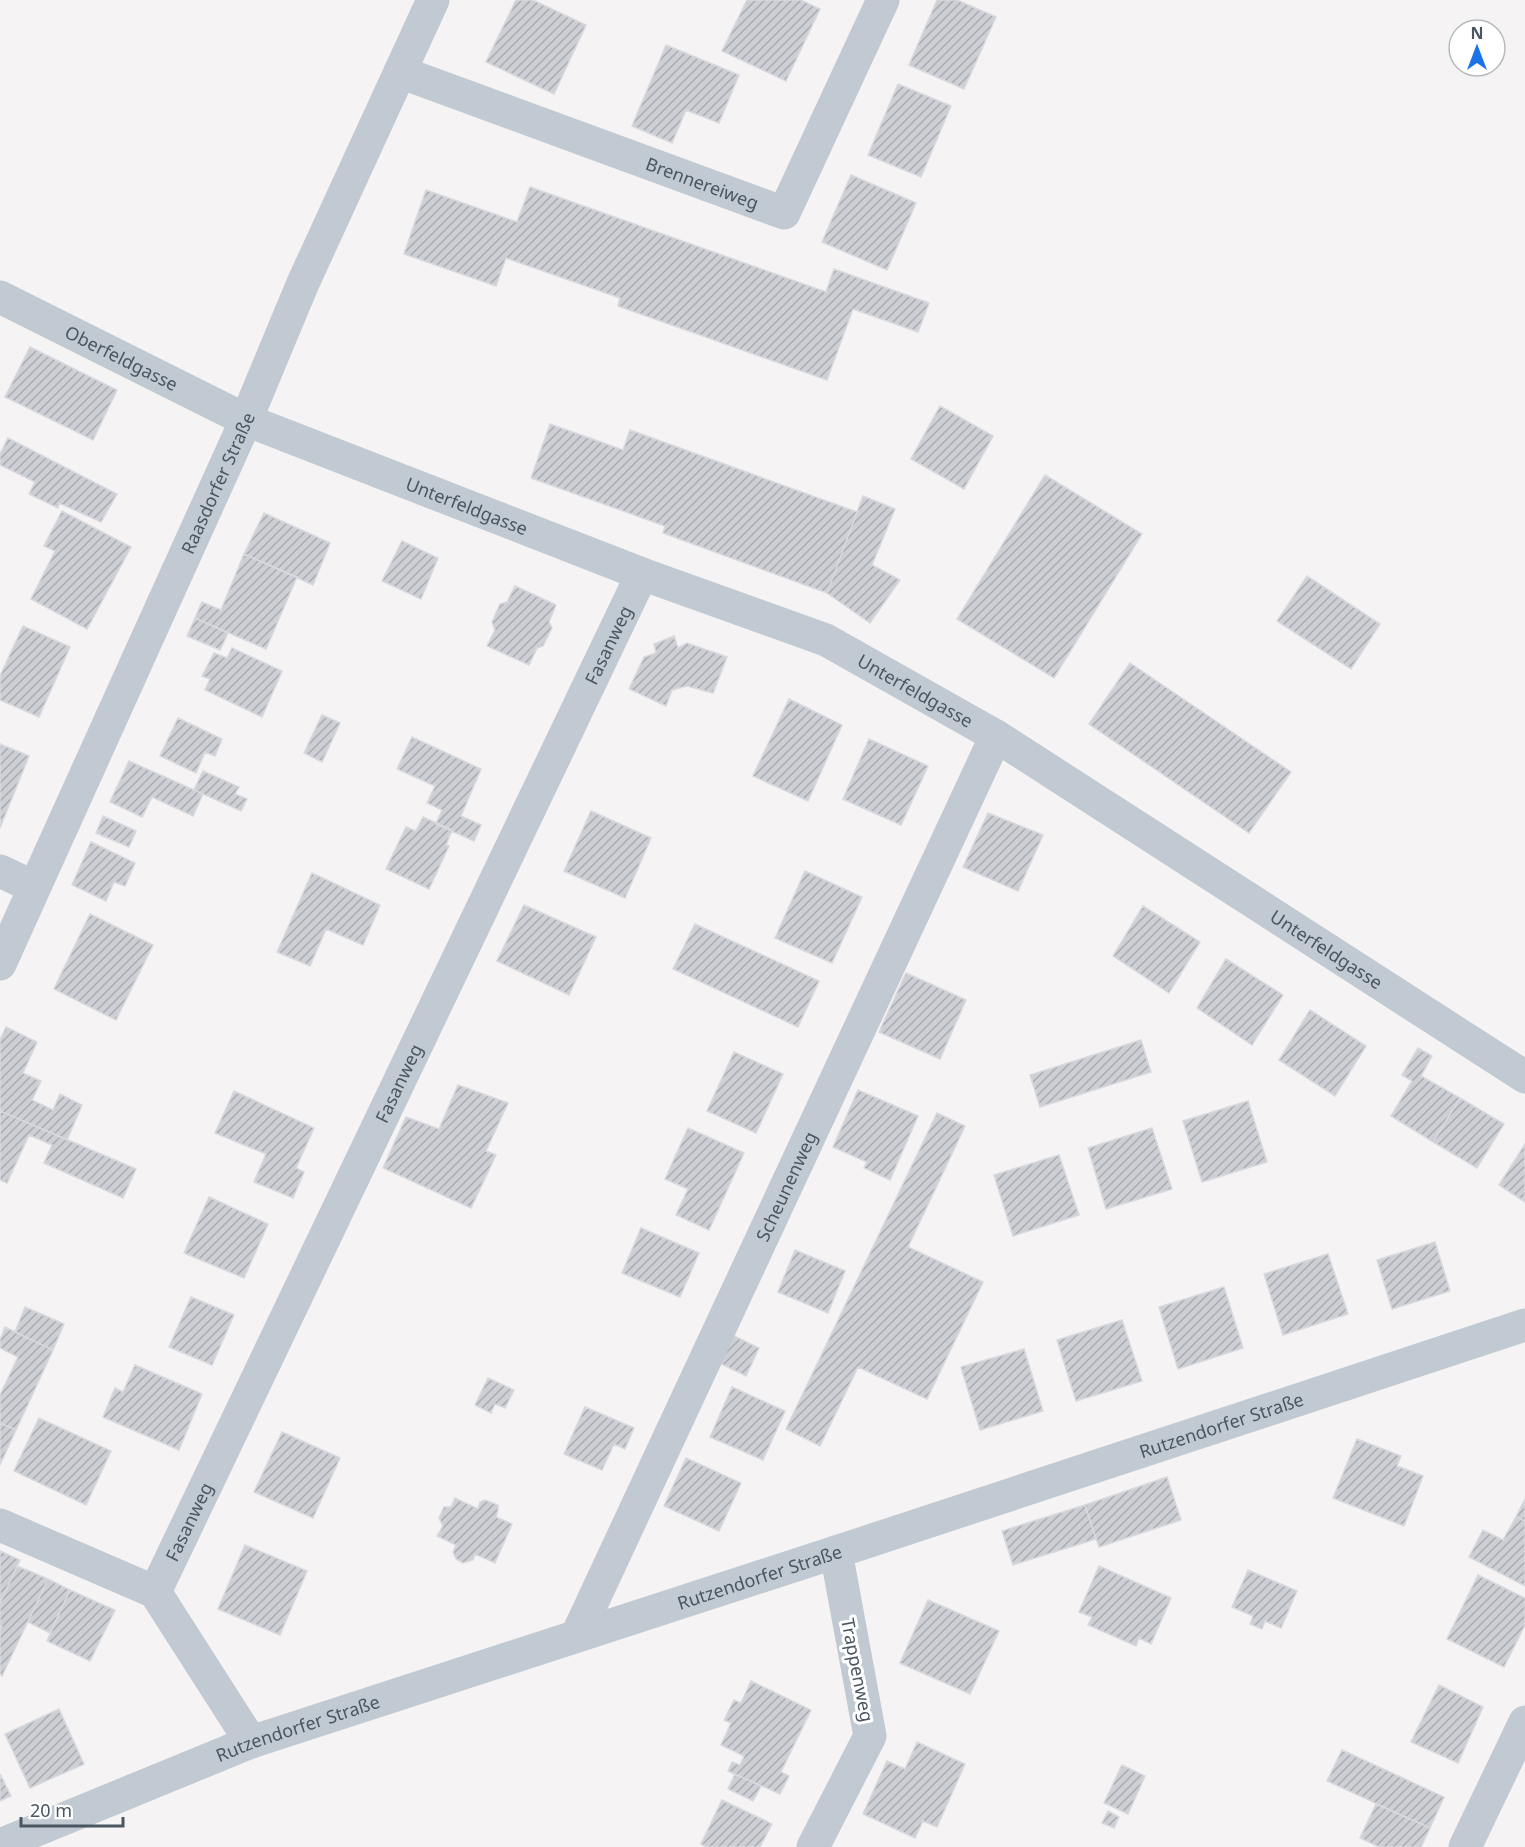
<svg xmlns="http://www.w3.org/2000/svg" width="1525" height="1847" viewBox="0 0 1525 1847" font-family="'Noto Sans',sans-serif">
<style>
.building{fill:url(#building-hatch);stroke:#d7d9de;stroke-width:1.5}
.lines{fill:none;stroke-linecap:round;stroke-linejoin:round}
.minor{stroke:#c1cad2;stroke-width:33}
.labels{text-anchor:middle;dominant-baseline:central;stroke-width:6;stroke-linejoin:round;paint-order:stroke}
.street-label{font-size:18px;fill:#4a5661;stroke:#fff}
</style>
<defs>
<pattern id="building-hatch" width="6" height="6" patternUnits="userSpaceOnUse" patternTransform="scale(1.5)"><rect width="6" height="6" fill="#cdcfd5"/><path d="M-1 1l2-2M0 6l6-6M5 7l2-2" fill="none" stroke="#a8abb0"/></pattern>
</defs>
<rect width="100%" height="100%" fill="#f5f3f3"/>
<path class="building" d="M516 0H533L586 25 554 94 486 62Z
M747 0H801L820 9 786 81 722 51Z
M937 0H957L996 17 964 89 909 65Z
M666 45 739 75 719 123 686 110 672 143 632 126Z
M898 84 951 106 921 177 868 155Z
M851 175 916 203 887 270 822 242Z
M530 187 826 292 834 269 929 303 918 332 853 309 827 380 618 306 620 298 506 258 496 286 404 254 426 190 517 222Z
M30 347 117 390 93 440 5 397Z
M940 406 993 436 964 489 911 459Z
M550 424 623 450 630 430 857 512 827 593 663 533 665 526 531 478Z
M8 438 117 494 101 522 59 503 58 508 29 494 35 482 0 465V454Z
M1045 475 1142 534 1054 678 957 619Z
M863 496 895 509 872 565 900 580 870 623 827 593Z
M62 511 131 547 87 629 31 599 55 551 44 546Z
M264 513 330 543 313 585 244 554Z
M402 541 438 558 421 599 382 581Z
M244 554 297 577 266 649 195 618 202 602 221 610Z
M1307 576 1380 624 1351 669 1277 621Z
M515 586 556 605 549 622 552 628 543 646 537 648 529 665 487 646 495 630 492 622 500 604 507 602Z
M195 618 228 633 220 650 187 636Z
M23 626 70 647 39 717 0 700V676Z
M674 636 678 648 687 643 727 657 713 693 687 686 672 690 666 706 629 689 644 657 656 653 654 644Z
M232 648 282 671 262 717 205 690 210 679 202 676 214 653 227 658Z
M1130 663 1291 772 1249 833 1089 724Z
M789 699 842 725 808 801 753 776Z
M322 715 340 723 322 762 304 753Z
M178 718 222 739 215 756 205 752 196 773 160 756Z
M412 737 481 769 461 816 481 825 474 841 436 824 442 810 427 803 435 786 397 769Z
M869 739 928 766 901 825 843 799Z
M0 744 29 756 0 828Z
M129 761 203 794 193 816 152 797 142 817 110 802Z
M203 771 239 787 235 794 247 799 241 811 194 790Z
M591 811 651 838 625 898 564 871Z
M988 813 1043 835 1018 891 963 867Z
M103 816 136 831 129 847 96 833Z
M423 817 452 830 446 845 449 846 429 889 386 869 406 827 416 831Z
M91 842 135 863 125 886 114 882 106 901 72 885Z
M805 871 862 897 832 963 775 938Z
M312 873 380 905 363 945 326 929 310 966 277 952Z
M524 905 596 937 569 995 497 961Z
M1143 906 1200 942 1169 993 1113 956Z
M90 914 153 945 116 1020 54 989Z
M695 924 819 981 798 1027 673 969Z
M1226 959 1283 995 1252 1045 1197 1008Z
M906 973 966 1000 940 1059 879 1032Z
M1310 1010 1366 1046 1335 1096 1279 1060Z
M6 1027 37 1042 23 1073 41 1081 32 1100 53 1110 60 1094 82 1105 67 1140 0 1111V1040Z
M1141 1040 1151 1072 1040 1107 1030 1075Z
M1418 1048 1432 1056 1421 1076 1460 1098 1433 1142 1391 1116 1412 1081 1402 1075Z
M734 1052 783 1074 756 1133 707 1111Z
M458 1085 508 1103 486 1151 496 1155 471 1208 383 1168 406 1117 439 1129Z
M858 1090 918 1116 890 1180 864 1168 867 1162 833 1147Z
M234 1091 314 1128 296 1168 304 1172 293 1198 254 1182 266 1154 215 1133Z
M1460 1098 1504 1124 1477 1168 1433 1142Z
M1248 1101 1267 1162 1202 1182 1183 1121Z
M0 1111 136 1169 123 1198 44 1163 52 1145 29 1135 7 1183 0 1180Z
M937 1113 965 1126 908 1247 983 1282 927 1399 858 1367 820 1446 786 1429Z
M688 1128 744 1153 709 1230 676 1215 688 1189 665 1179Z
M1152 1128 1172 1189 1106 1209 1088 1148Z
M1525 1144V1202L1499 1185Z
M1059 1155 1079 1215 1013 1236 994 1175Z
M209 1197 268 1224 244 1278 184 1253Z
M641 1228 699 1253 680 1297 622 1273Z
M1435 1242 1450 1291 1392 1309 1377 1260Z
M795 1250 845 1271 828 1313 778 1292Z
M1328 1254 1348 1314 1283 1335 1264 1274Z
M1224 1287 1243 1348 1178 1369 1159 1307Z
M191 1297 234 1315 212 1365 169 1347Z
M25 1307 64 1324 53 1350 15 1332Z
M1122 1320 1142 1381 1076 1401 1057 1340Z
M5 1327 53 1350 16 1430 0 1423V1395L18 1357 0 1348V1340Z
M730 1334 759 1348 746 1376 717 1362Z
M1024 1349 1043 1411 980 1430 961 1367Z
M135 1365 202 1394 179 1450 103 1417 115 1388 123 1392Z
M488 1378 514 1390 505 1408 495 1404 491 1413 475 1405Z
M732 1387 785 1411 763 1460 710 1437Z
M585 1407 634 1428 625 1449 614 1444 602 1470 564 1454Z
M39 1418 111 1451 86 1505 14 1471Z
M0 1423 16 1430 0 1465Z
M282 1432 340 1458 313 1518 254 1492Z
M1357 1439 1401 1456 1397 1466 1423 1476 1404 1526 1333 1498Z
M686 1458 741 1483 719 1531 664 1506Z
M1167 1477 1181 1520 1099 1547 1085 1505Z
M455 1498 478 1509 480 1502 485 1500 498 1505V1510L496 1517 512 1524 495 1563 475 1554 473 1560 463 1563 456 1559 453 1552 456 1545 437 1536 443 1526 439 1518 444 1507H451Z
M1525 1499V1521L1516 1517Z
M1085 1505 1096 1539 1013 1565 1002 1531Z
M1516 1517 1525 1521V1586L1469 1557 1483 1530 1503 1540Z
M245 1545 307 1571 280 1635 218 1609Z
M0 1551 20 1560 0 1603Z
M17 1566 48 1579 2 1676 0 1674V1630L2 1626H0V1603Z
M1099 1566 1171 1598 1151 1644 1139 1638 1136 1646 1088 1625 1092 1617 1079 1612Z
M1248 1570 1297 1591 1281 1628 1265 1621 1262 1629 1250 1624 1253 1616 1232 1607Z
M1478 1575 1525 1598V1625L1504 1667 1447 1639Z
M48 1579 70 1590 50 1633 28 1622Z
M70 1590 115 1610 90 1661 47 1641Z
M928 1600 999 1631 970 1694 900 1663Z
M751 1681 811 1710 781 1772 789 1776 780 1794 728 1771 732 1762 740 1765 744 1756 721 1745 731 1723 724 1720 734 1700 741 1703Z
M1439 1685 1483 1707 1458 1763 1411 1742Z
M59 1709 84 1764 30 1788 5 1734Z
M917 1742 965 1764 937 1827 923 1821 915 1838 863 1814 887 1761 905 1769Z
M1342 1750 1444 1797 1430 1828 1327 1781Z
M1122 1765 1145 1776 1128 1814 1104 1803Z
M0 1774 11 1796 0 1801Z
M735 1774 761 1786 753 1801 728 1789Z
M722 1800 772 1824 760 1847H706L701 1844Z
M1376 1804 1430 1828 1421 1847H1379L1360 1838Z
M1108 1811 1119 1817 1114 1828 1102 1823Z"/>
<g class="lines">
<g class="minor">
<path id="s1" d="M400 72 784 213 883 0"/>
<path id="s2" d="M0 297 246 420 642 574 826 640 996 736 1525 1077"/>
<path d="M0 871 34 887"/>
<path id="s3" d="M0 964 246 420 303 283 433 0"/>
<path d="M0 1525 155 1592"/>
<path id="s4" d="M577 1635 996 736"/>
<path id="s5" d="M251 1742 155 1592 642 574"/>
<path id="s6" d="M0 1845 251 1742 836 1552 1525 1325"/>
<path d="M813 1847 870 1736 836 1552"/>
<path d="M1465 1847 1525 1722"/>
</g>
</g>
<g class="labels">
<g class="street-label">
<text stroke="none"><textPath href="#s1" startOffset="322">Brennereiweg</textPath></text>
<text stroke="none"><textPath href="#s2" startOffset="136">Oberfeldgasse</textPath></text>
<text stroke="none"><textPath href="#s3" startOffset="528">Raasdorfer Straße</textPath></text>
<text stroke="none"><textPath href="#s2" startOffset="512">Unterfeldgasse</textPath></text>
<text stroke="none"><textPath href="#s5" startOffset="1228">Fasanweg</textPath></text>
<text stroke="none"><textPath href="#s2" startOffset="998">Unterfeldgasse</textPath></text>
<text stroke="none"><textPath href="#s2" startOffset="1484">Unterfeldgasse</textPath></text>
<text stroke="none"><textPath href="#s5" startOffset="742">Fasanweg</textPath></text>
<text stroke="none"><textPath href="#s4" startOffset="495">Scheunenweg</textPath></text>
<text stroke="none"><textPath href="#s6" startOffset="1292">Rutzendorfer Straße</textPath></text>
<text stroke="none"><textPath href="#s5" startOffset="256">Fasanweg</textPath></text>
<text stroke="none"><textPath href="#s6" startOffset="806">Rutzendorfer Straße</textPath></text>
<text transform="translate(858 1670) rotate(79)">Trappenweg</text>
<text stroke="none"><textPath href="#s6" startOffset="320">Rutzendorfer Straße</textPath></text>
</g>
</g>
<g transform="translate(1477 48)"><circle r="28" fill="#ffffff" stroke="#b7bbc0" stroke-width="1.5"/>
<path d="M0-4.5L10 22L0 15L-10 22Z" fill="#1a73e8"/>
<text y="-9" font-size="16" font-weight="bold" text-anchor="middle" fill="#4a5661">N</text>
</g>
<path d="M21 1817v9h102v-9" fill="none" stroke="#4a5661" stroke-width="3"/>
<text x="30" y="1817" font-size="18" fill="#4a5661" stroke="#ffffff" stroke-width="4.5" paint-order="stroke">20 m</text>
</svg>
